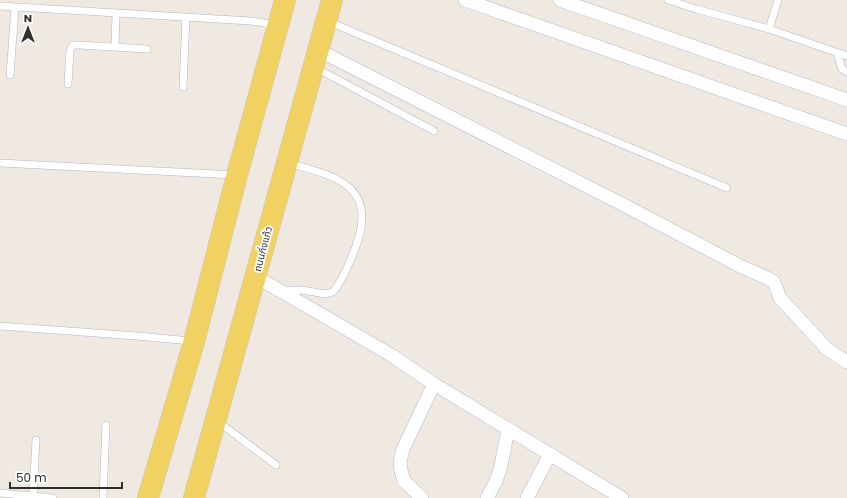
<svg xmlns="http://www.w3.org/2000/svg" width="847" height="498" viewBox="0 0 847 498" font-family="Poppins,'Noto Sans Thai',sans-serif">
<style>
.lines{fill:none;stroke-linecap:round;stroke-linejoin:round}
.service-casing{stroke:#b4b7c1;stroke-width:8}
.minor-casing{stroke:#b4b7c1;stroke-width:14}
.primary-casing{stroke:#c9c9c9;stroke-width:22}
.service{stroke:#fff;stroke-width:7}
.minor{stroke:#fff;stroke-width:13}
.primary{stroke:#f2d163;stroke-width:21}
.labels{text-anchor:middle;dominant-baseline:central;stroke-width:3.5;stroke-linejoin:round;paint-order:stroke}
.street-label{font-size:10px;fill:#2e2e2e;stroke:#fff}
</style>
<rect width="100%" height="100%" fill="#efe9e1"/>
<g class="lines">
<g class="service-casing">
<path id="service" d="M668 0 696 9 769 29 847 56
M0 6 251 21 277 25
M327 21 727 188
M769 29 778 0
M115 47 116 13
M837 53 842 69 847 72
M316 68 434 131
M10 75 15 7
M68 84 70 50 73 45H79L147 49
M183 87 186 17
M0 163 236 175
M283 291 302 290 326 294 333 292C342 281 350 262 355 249 379 186 338 177 289 163
M0 326 137 336 191 341
M217 421 276 465
M0 493 53 498
M33 496 36 440
M103 498 106 425"/>
</g>
<g class="minor-casing">
<path id="minor" d="M465 0 847 134
M560 0 847 100
M318 50 618 202 740 266 767 278 774 282 780 298 827 349 847 362
M255 276 391 355 434 384 622 498
M422 498 404 481 401 470 400 462 403 449 434 384
M487 498 496 481 501 466 508 429
M527 498 550 454"/>
</g>
<g class="primary-casing">
<path id="primary" d="M148 498 194 342 237 175 285 0
M194 498 332 0"/>
</g>
<use href="#service" class="service"/>
<use href="#minor" class="minor"/>
<use href="#primary" class="primary"/>
</g>
<g class="labels">
<g class="street-label">
<text transform="translate(263 249) rotate(-75)">ถนนกิ่งแก้ว</text>
</g>
</g>
<g transform="translate(28 28)" stroke="#ffffff" stroke-width="3" paint-order="stroke">
<path d="M0-3L7 15L0 10L-7 15Z" fill="#2e2e2e"/>
<text y="-6" font-size="11" font-weight="bold" text-anchor="middle" fill="#2e2e2e">N</text>
</g>
<path d="M10 482v6h112v-6" fill="none" stroke="#2e2e2e" stroke-width="2"/>
<text x="16" y="482" font-size="12" fill="#2e2e2e" stroke="#ffffff" stroke-width="3" paint-order="stroke">50 m</text>
</svg>
